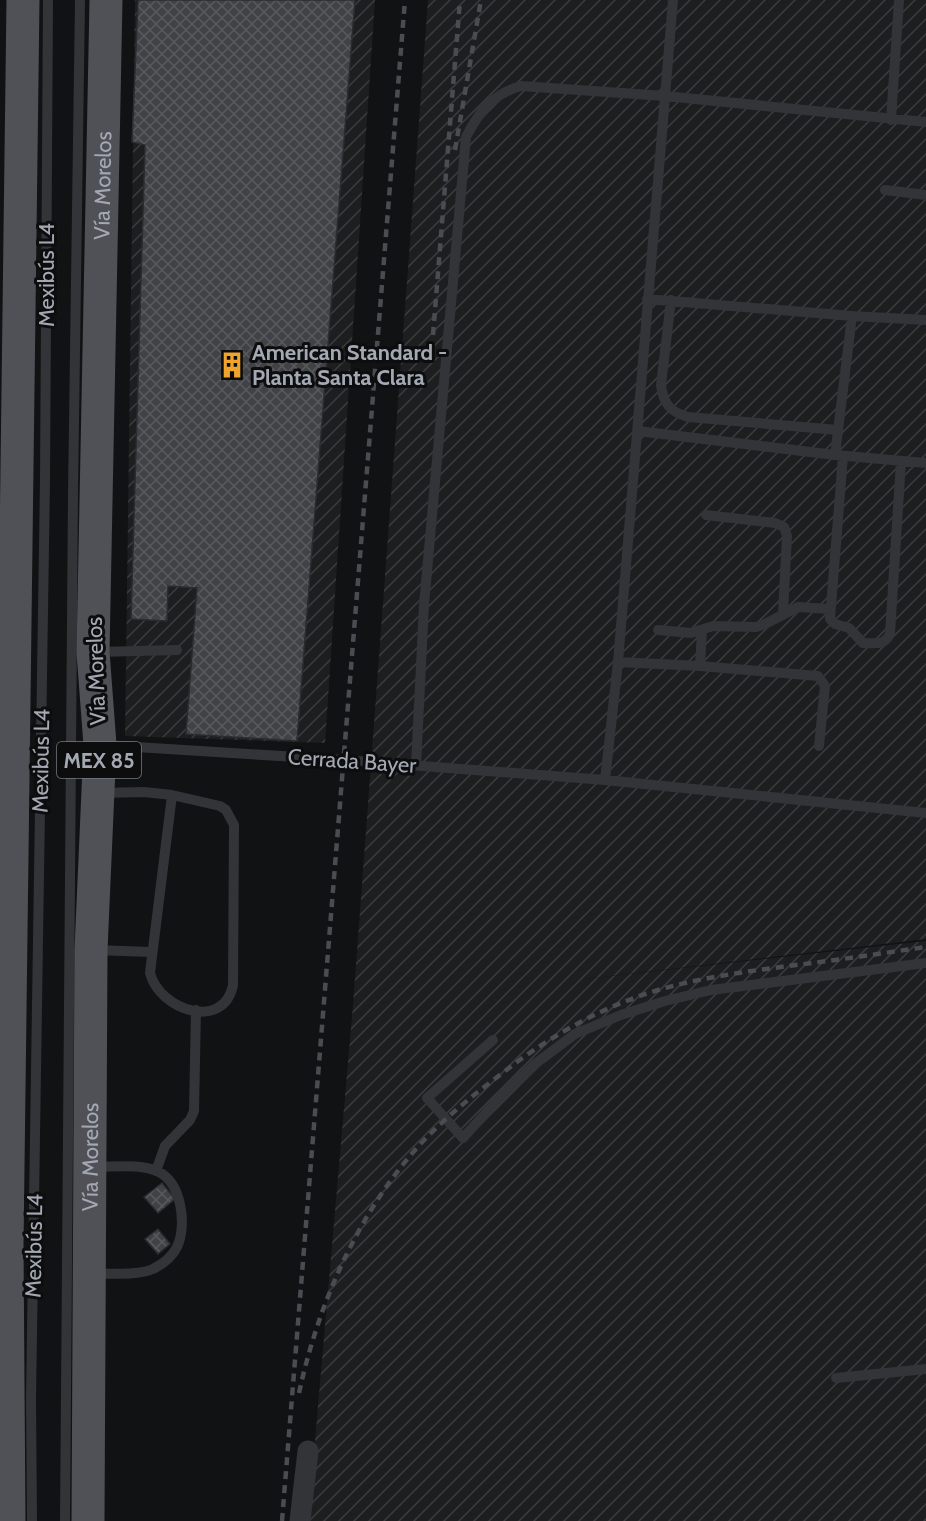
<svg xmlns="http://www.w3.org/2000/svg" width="926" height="1521" viewBox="0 0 926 1521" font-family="Cabin,sans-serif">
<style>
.industrial{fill:url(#industrial-furrows)}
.building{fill:url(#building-cross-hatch);stroke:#2b2c2f;stroke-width:1.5}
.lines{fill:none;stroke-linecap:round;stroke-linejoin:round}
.service{stroke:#333438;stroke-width:10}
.minor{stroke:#333438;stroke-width:21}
.primary{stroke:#4f5157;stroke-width:33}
.rail{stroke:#4a4c51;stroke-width:4.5;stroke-dasharray:8 6;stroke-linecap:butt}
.labels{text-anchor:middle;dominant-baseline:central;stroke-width:6;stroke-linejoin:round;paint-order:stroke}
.shield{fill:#0d0d0e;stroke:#767a82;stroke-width:1.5}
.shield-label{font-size:21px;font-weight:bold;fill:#a3a9b4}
.street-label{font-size:22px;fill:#a3a9b4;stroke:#0d0d0e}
.poi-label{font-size:22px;font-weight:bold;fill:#a3a9b4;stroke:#0d0d0e;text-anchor:start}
</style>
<defs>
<pattern id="industrial-furrows" width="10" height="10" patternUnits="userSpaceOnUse" patternTransform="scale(1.5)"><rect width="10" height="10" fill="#1d1e20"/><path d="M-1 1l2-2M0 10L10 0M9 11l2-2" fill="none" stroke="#3b3c3e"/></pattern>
<pattern id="building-cross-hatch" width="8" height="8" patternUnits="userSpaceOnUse" patternTransform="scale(1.5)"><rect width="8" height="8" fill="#404246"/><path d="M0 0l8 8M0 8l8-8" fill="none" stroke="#585a5e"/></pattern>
</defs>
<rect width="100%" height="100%" fill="#111213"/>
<path class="industrial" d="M135 0H375L325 743 125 736Z
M428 0H926V939L559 982 926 941V1521H308L353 1005Z"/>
<path class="building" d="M138 0H355L297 741 186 734 197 588 168 586 167 621 131 619 145 145 132 142Z
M162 1183 175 1199 158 1213 144 1197Z
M158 1229 170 1244 158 1254 145 1239Z"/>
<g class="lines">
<path class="service" d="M891 120 899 0
M885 190 926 195
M647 299 852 316 926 320
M671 300 661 385C663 403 670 412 688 417L838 430
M638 431 835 455 926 463
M835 455 852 316
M843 456 830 619 835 624 849 628 863 643C875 643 884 646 890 634L901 461
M706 515 775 523 784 527 787 536 783 614
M658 630 691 633 713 626 756 627 765 624 798 607 829 609
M97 652 177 650
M618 662 700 666 818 676 825 686 819 746
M700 666 702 630
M104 745 344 760 605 780 926 813
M416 765 424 605 466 137C479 112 492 94 521 86L665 96 926 122
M605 780 618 662 673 0
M100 793 144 792 172 795
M172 795 220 806 226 810 234 825 233 985C224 1031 160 1011 150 973Z
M94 950 151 952
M493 1040 427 1098 463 1138 502 1095 535 1064 575 1034 621 1015 665 1001 711 990 926 963
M156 1171 165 1146 190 1120 194 1111 196 1010
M93 1274C112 1273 136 1276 153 1269 163 1264 172 1257 177 1247 187 1226 182 1184 159 1172 141 1163 115 1167 95 1167
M836 1378 926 1369
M32 1521 31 1399 45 480 48 0
M65 1521 73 493 80 0"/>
<path class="minor" d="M300 1521 308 1451"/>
<g class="primary">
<path d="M9 1521 7 1245 23 0"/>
<path id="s1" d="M88 1521 91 950 100 745 93 652 106 0"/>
</g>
<path class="rail" d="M455 150 481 0
M433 335 460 0
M299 1393C318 1305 356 1218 415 1150 439 1123 467 1100 496 1078 545 1039 598 1008 658 990 703 977 750 971 796 965 839 960 883 953 926 947
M282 1521 405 0"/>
</g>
<defs>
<g id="building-bare" transform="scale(2.07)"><path d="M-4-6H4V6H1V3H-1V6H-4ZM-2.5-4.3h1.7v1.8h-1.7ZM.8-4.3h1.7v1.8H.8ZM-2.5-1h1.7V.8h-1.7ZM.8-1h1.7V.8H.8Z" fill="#efa52d" stroke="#0d0d0e" stroke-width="2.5" paint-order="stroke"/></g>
</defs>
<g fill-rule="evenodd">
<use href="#building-bare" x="232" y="365"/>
</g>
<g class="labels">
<rect class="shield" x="57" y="742" width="84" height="36" rx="4.5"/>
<g class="shield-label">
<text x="99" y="760">MEX 85</text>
</g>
<g class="street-label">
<text stroke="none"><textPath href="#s1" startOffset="1336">Vía Morelos</textPath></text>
<text transform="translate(46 275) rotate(-90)">Mexibús L4</text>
<text transform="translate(96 671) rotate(-92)">Vía Morelos</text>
<text transform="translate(41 761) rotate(-89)">Mexibús L4</text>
<text transform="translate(352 761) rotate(4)">Cerrada Bayer</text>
<text stroke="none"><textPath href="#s1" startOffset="364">Vía Morelos</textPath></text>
<text transform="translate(34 1246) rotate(-89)">Mexibús L4</text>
</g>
<g class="poi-label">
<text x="252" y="352">American Standard -<tspan x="252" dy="25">Planta Santa Clara</tspan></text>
</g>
</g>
</svg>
